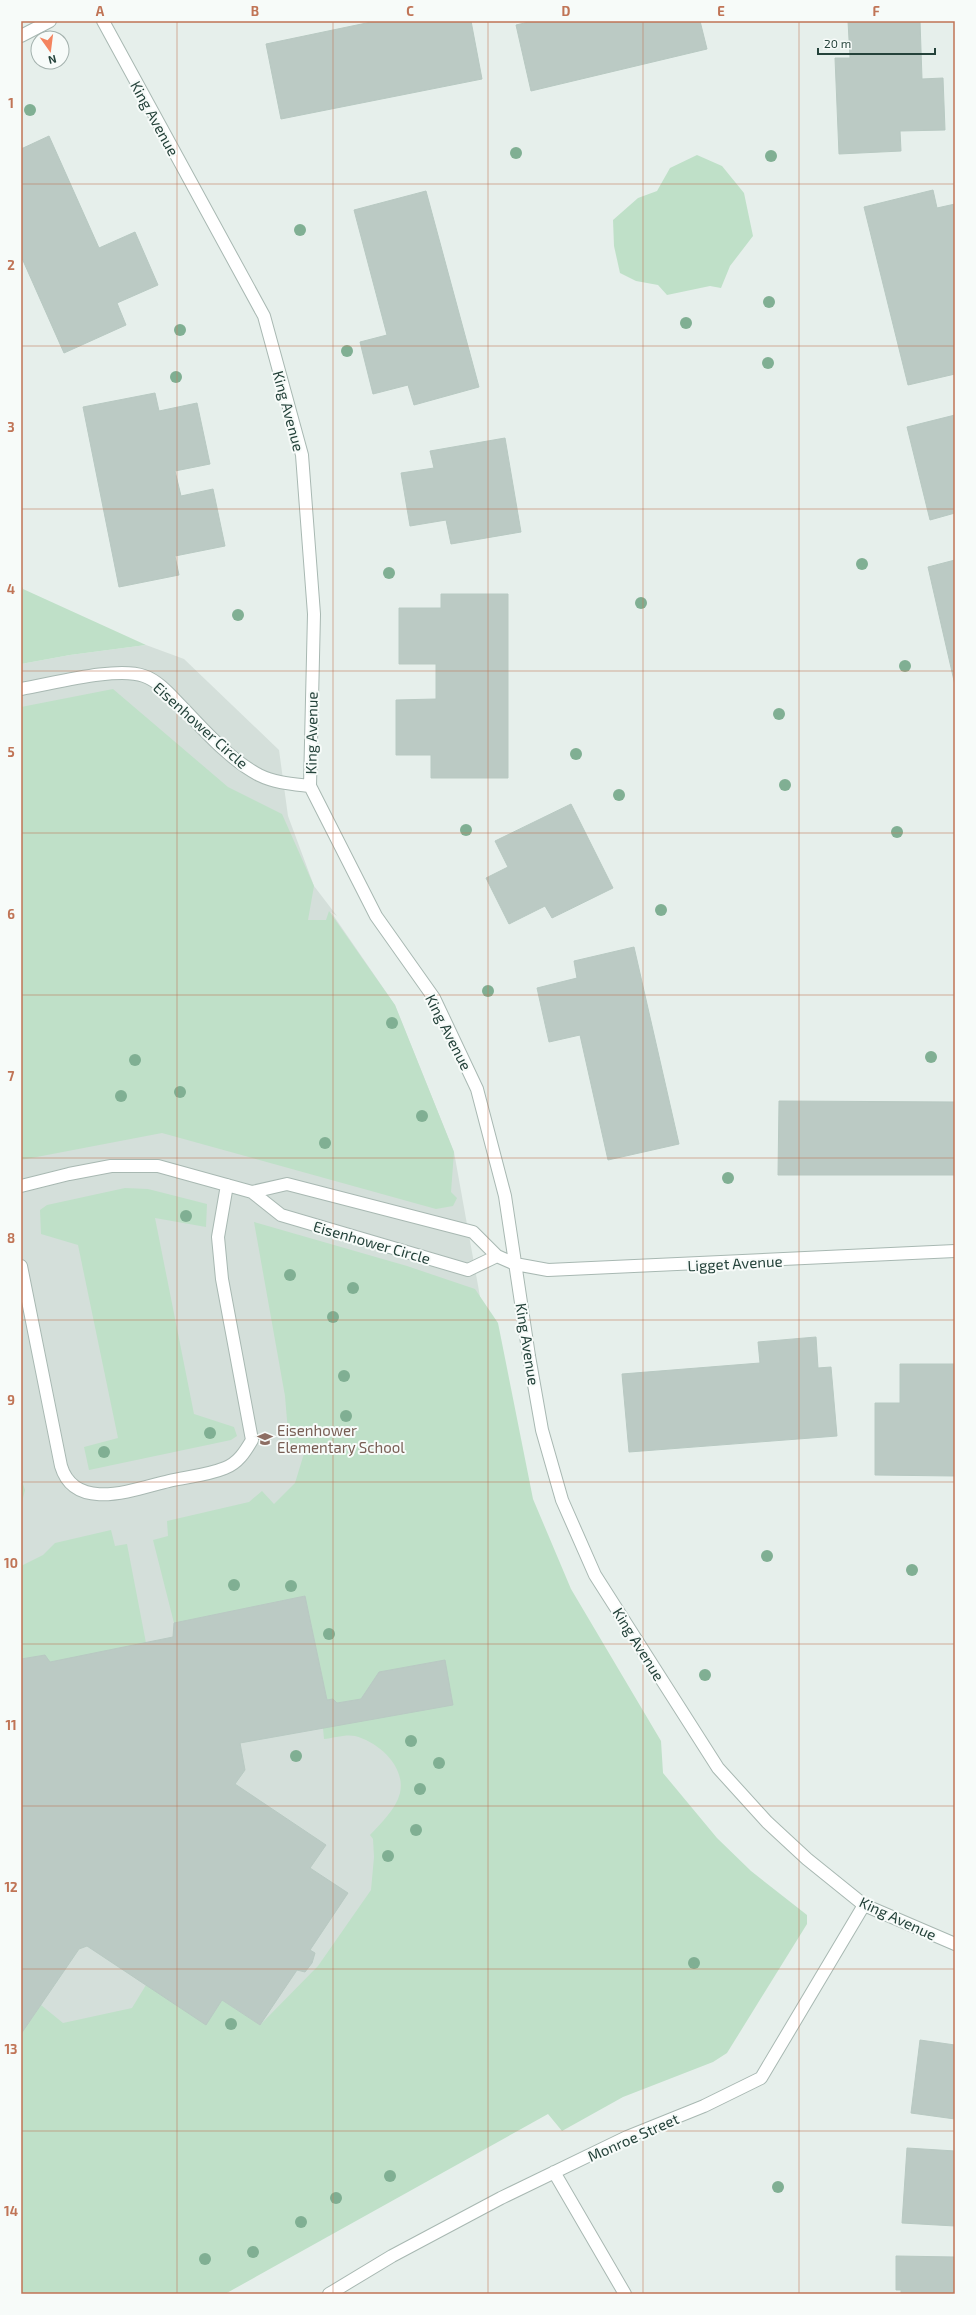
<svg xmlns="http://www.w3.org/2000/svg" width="976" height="2315" viewBox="0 0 976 2315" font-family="'Exo 2',sans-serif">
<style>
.built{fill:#d4dfda}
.green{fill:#bfe0c8}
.building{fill:#bbcac4;stroke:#b8c9c2}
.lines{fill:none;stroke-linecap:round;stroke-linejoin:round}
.minor-casing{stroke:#a8b8b2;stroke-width:14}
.minor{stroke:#fff;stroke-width:12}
.tree{fill:#80af93}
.grid{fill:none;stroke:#c07456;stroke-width:1;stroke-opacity:0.55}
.labels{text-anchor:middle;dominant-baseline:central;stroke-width:4;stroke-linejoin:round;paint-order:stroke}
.street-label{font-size:15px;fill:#24423a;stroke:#f7fbf9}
.education-label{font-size:15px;fill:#785e54;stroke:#f7fbf9;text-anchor:start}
.neatline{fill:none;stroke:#c07456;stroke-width:1.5}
.grid-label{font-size:13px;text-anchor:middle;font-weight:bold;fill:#c07456}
</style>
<rect width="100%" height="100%" fill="#e6efeb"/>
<path class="built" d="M146 645 184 659 279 750 288 816 314 886 337 916 331 912 395 1005 454 1152 495 1380 522 1497 663 1773 21 2215V664L70 655Z"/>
<path class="green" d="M697 155 722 166 744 193 753 236 730 266 721 288 710 286 667 295 658 285 636 281 620 273 614 246 613 220 638 198 657 191 670 168Z
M21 584 23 589 146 645 70 655 21 664Z
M113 689 228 787 282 814 314 886 308 920H326L329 911 395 1005 454 1152 451 1192 457 1198 453 1206 436 1209 162 1133 21 1160V707Z
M125 1188 148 1189 207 1204 206 1227 155 1218 194 1414 234 1427 237 1436 231 1440 89 1470 84 1447 118 1438 78 1245 41 1234 40 1210 47 1205Z
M254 1222 407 1266 475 1289 498 1323 533 1499 571 1589 661 1741 663 1773 717 1838 751 1871 807 1915V1924L727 2053 713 2062 623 2097 562 2131 548 2114 225 2294H21V2034L41 2005 63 2023 132 2008 146 1985 206 2024 222 2000 260 2025 318 1966 371 1890 374 1857 373 1839 370 1835C381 1823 396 1809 400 1793 406 1766 378 1742 355 1736 346 1734 333 1738 324 1739L323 1728 445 1660 379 1672 361 1699 337 1703 333 1699 327 1700 305 1596 174 1623 153 1540 168 1536 167 1521 249 1502 262 1491 274 1504 295 1483 306 1447 289 1444 285 1396Z
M21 1478 25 1490 21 1506Z
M111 1530 115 1546 127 1544 146 1643 50 1662 44 1655 21 1659V1566L43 1555 55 1543Z"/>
<path class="building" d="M376 21H471L482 79 281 119 266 44Z
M533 21H700L707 49 531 91 516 25Z
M848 21H920L922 79 943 78 945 130 900 131 901 151 839 154 835 58H850Z
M49 136 99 248 135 232 158 285 117 303 126 325 64 353 21 256V149Z
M933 190 937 208 955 204V374L908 385 864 207Z
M426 191 479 387 414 405 408 385 373 394 360 342 387 335 354 210Z
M155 393 159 411 197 403 210 464 175 471 181 496 213 489 225 546 175 556 179 575 119 587 83 407Z
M955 415V513L930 520 907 427Z
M505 438 521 532 451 544 446 520 410 526 401 473 434 468 430 451Z
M955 560V685L928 567Z
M441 594H508V778H431V755H396V700L436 699V664H399V608H441Z
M571 804 613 888 552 918 545 906 509 924 486 878 508 867 495 841Z
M634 947 679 1144 608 1160 580 1035 549 1042 537 988 577 978 574 961Z
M779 1101 955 1102V1175H778Z
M816 1337 818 1368 831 1367 837 1436 629 1452 622 1374 760 1363 758 1342Z
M900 1364H955V1476L875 1475V1403H900Z
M305 1596 327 1700 333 1699 337 1703 361 1699 379 1672 445 1660 453 1705 240 1743 245 1770 235 1784 326 1845 310 1868 348 1893 310 1950 315 1953 312 1963 305 1972 297 1970 260 2025 222 2000 206 2025 87 1946 79 1949 21 2034V1659L45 1655 50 1662 173 1637 174 1623Z
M920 2040 955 2045V2119L911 2113Z
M907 2148 955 2151V2226L902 2223Z
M896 2256 955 2257V2294H901V2290H896Z"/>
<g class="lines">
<g class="minor-casing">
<path id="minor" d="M103 21 264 316 302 455 314 614 310 786 376 916 434 998 477 1089 505 1196 529 1356 542 1430 562 1500 595 1575 718 1768 767 1822 807 1859 864 1905 955 1944
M21 36 50 21
M21 689C52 684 116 666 144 676 159 681 171 696 182 707 205 731 229 759 259 775 275 783 293 784 310 786
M21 1186 69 1174 111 1166H158L252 1192 281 1215 468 1270 497 1256
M252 1192 287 1184 473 1232 497 1256 515 1264 548 1270 955 1251
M21 1266 61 1466C75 1513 135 1489 169 1481 187 1477 208 1475 225 1468 238 1463 245 1452 252 1440L222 1279 218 1237 227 1185
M554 2172 625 2294
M329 2294 392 2256 501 2198 627 2137 704 2106 761 2078 864 1905"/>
</g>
<use href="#minor" class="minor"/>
</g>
<g class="tree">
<circle cx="30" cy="110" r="6"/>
<circle cx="516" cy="153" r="6"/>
<circle cx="771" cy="156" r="6"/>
<circle cx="300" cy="230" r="6"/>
<circle cx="769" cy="302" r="6"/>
<circle cx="686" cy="323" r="6"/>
<circle cx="180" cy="330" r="6"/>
<circle cx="347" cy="351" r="6"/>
<circle cx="768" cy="363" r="6"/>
<circle cx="176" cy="377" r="6"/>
<circle cx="862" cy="564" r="6"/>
<circle cx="389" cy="573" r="6"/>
<circle cx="641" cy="603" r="6"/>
<circle cx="238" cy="615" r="6"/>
<circle cx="905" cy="666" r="6"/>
<circle cx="779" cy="714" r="6"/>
<circle cx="576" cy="754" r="6"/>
<circle cx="785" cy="785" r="6"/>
<circle cx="619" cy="795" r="6"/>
<circle cx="466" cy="830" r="6"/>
<circle cx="897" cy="832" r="6"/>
<circle cx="661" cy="910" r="6"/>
<circle cx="488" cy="991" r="6"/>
<circle cx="392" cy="1023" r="6"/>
<circle cx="931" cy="1057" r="6"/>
<circle cx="135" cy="1060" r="6"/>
<circle cx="180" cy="1092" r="6"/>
<circle cx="121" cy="1096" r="6"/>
<circle cx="422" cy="1116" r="6"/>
<circle cx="325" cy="1143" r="6"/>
<circle cx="728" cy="1178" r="6"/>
<circle cx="186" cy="1216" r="6"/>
<circle cx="290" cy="1275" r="6"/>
<circle cx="353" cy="1288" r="6"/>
<circle cx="333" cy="1317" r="6"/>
<circle cx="344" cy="1376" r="6"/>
<circle cx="346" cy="1416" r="6"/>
<circle cx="210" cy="1433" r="6"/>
<circle cx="104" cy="1452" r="6"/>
<circle cx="767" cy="1556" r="6"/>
<circle cx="912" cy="1570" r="6"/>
<circle cx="234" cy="1585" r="6"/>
<circle cx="291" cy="1586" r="6"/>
<circle cx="329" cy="1634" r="6"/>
<circle cx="705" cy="1675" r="6"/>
<circle cx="411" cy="1741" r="6"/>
<circle cx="296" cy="1756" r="6"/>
<circle cx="439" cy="1763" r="6"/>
<circle cx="420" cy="1789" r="6"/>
<circle cx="416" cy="1830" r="6"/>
<circle cx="388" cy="1856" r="6"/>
<circle cx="694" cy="1963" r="6"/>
<circle cx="231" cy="2024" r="6"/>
<circle cx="390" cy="2176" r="6"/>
<circle cx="778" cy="2187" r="6"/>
<circle cx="336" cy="2198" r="6"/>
<circle cx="301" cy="2222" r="6"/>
<circle cx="253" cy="2252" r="6"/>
<circle cx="205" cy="2259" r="6"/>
</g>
<path class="grid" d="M177 21V2294M333 21V2294M488 21V2294M643 21V2294M799 21V2294M21 184H955M21 346H955M21 509H955M21 671H955M21 833H955M21 995H955M21 1158H955M21 1320H955M21 1482H955M21 1644H955M21 1806H955M21 1969H955M21 2131H955"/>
<defs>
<g id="school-bare" transform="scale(1.2)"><path d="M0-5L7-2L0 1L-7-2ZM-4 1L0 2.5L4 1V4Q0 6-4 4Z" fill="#8d6e63" stroke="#f7fbf9" stroke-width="2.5" paint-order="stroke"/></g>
</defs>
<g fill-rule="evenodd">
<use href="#school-bare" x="265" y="1439"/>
</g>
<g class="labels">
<g class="street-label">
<text transform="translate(155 118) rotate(61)">King Avenue</text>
<text transform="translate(289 411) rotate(75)">King Avenue</text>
<text transform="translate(201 725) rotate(42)">Eisenhower Circle</text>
<text transform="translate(311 733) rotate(-89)">King Avenue</text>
<text transform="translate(449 1032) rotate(63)">King Avenue</text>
<text transform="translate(372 1242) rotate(16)">Eisenhower Circle</text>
<text transform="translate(735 1263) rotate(-3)">Ligget Avenue</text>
<text transform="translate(528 1344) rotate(81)">King Avenue</text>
<text transform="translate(639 1644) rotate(58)">King Avenue</text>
<text transform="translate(898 1918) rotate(25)">King Avenue</text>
<text transform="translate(633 2137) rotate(-24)">Monroe Street</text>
</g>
<g class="education-label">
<text x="277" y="1430">Eisenhower<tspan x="277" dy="17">Elementary School</tspan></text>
</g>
</g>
<rect width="976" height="2315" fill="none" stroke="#f7fbf9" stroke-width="44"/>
<g transform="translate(50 50) rotate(166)"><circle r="19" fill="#f7fbf9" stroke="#a3b1ad"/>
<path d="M0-3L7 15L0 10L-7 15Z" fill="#f4845f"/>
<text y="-6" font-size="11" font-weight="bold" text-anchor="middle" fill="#24423a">N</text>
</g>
<path d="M818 48v6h117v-6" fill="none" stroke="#24423a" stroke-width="2"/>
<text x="824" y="48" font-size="12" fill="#24423a" stroke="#f7fbf9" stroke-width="3" paint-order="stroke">20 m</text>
<rect x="22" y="22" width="932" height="2271" class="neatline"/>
<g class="grid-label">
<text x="100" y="16">A</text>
<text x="255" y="16">B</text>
<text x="410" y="16">C</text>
<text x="566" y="16">D</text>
<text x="721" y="16">E</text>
<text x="876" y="16">F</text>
<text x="11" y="108">1</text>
<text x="11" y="270">2</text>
<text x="11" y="432">3</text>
<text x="11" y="594">4</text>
<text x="11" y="757">5</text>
<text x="11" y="919">6</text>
<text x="11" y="1081">7</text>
<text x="11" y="1243">8</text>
<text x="11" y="1405">9</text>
<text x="11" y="1568">10</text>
<text x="11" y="1730">11</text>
<text x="11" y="1892">12</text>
<text x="11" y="2054">13</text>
<text x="11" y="2216">14</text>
</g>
</svg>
